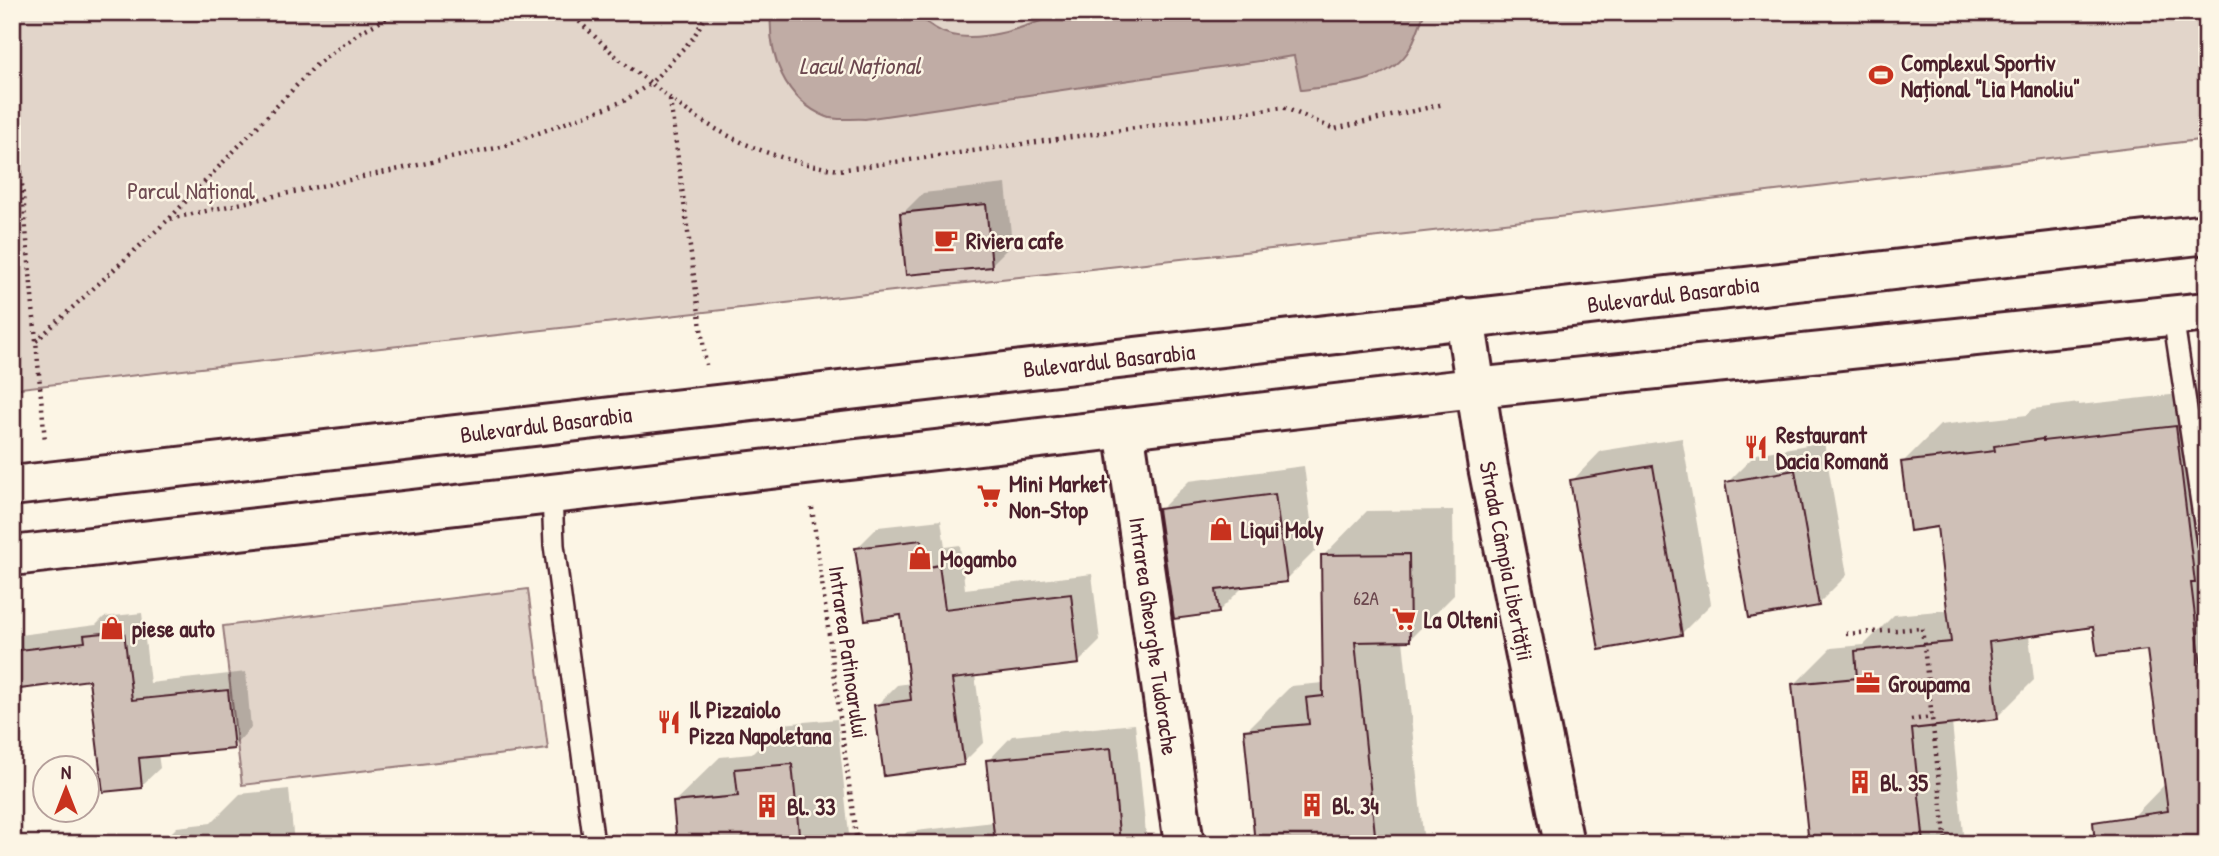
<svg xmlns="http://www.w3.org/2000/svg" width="2219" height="856" viewBox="0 0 2219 856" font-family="'Patrick Hand',sans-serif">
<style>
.green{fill:#e2d5ca;stroke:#967a7a;stroke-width:2}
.water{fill:#c0aca5;stroke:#917474;stroke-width:2}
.shadow{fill:#0003}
.building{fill:#cfc0b7;stroke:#4a1f2b;stroke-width:2}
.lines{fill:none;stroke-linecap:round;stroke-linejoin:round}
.lane-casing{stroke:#4a1f2b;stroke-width:24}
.street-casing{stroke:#4a1f2b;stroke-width:44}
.secondary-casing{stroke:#4a1f2b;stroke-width:44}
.primary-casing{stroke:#4a1f2b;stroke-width:44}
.path{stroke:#4a1f2b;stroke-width:4.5;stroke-dasharray:2 5;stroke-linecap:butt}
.lane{stroke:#fcf5e5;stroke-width:19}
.street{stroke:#fcf5e5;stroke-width:38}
.secondary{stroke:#fcf5e5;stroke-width:38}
.primary{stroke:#fcf5e5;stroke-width:38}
.labels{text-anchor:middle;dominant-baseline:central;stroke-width:5;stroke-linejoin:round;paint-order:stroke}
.number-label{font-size:19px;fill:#6b474e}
.poi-label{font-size:23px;font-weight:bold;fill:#4a1f2b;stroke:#fcf5e5;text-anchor:start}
.park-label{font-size:23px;fill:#704c53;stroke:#fcf5e5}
.street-label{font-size:23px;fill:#4a1f2b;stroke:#fcf5e5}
.water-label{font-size:24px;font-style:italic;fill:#6d4950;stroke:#fcf5e5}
</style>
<rect width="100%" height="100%" fill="#fcf5e5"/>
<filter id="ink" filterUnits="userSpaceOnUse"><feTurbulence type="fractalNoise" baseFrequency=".0143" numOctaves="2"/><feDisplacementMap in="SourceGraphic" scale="14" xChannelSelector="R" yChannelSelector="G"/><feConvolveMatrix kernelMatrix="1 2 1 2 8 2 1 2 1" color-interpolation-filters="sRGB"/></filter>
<g filter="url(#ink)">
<path class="green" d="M12 12H2207V139L1576 215 12 389Z
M528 589 548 749 242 785 223 626Z"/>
<path class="water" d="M771 12H920C923 21 927 23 935 28 968 50 1029 26 1064 12H1425C1419 25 1415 42 1407 53 1384 85 1337 85 1301 90L1294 56 865 119C853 118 837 121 827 117 784 100 768 55 771 12Z"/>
<path class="shadow" d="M1006 184 1012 244 991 265 902 214 923 193Z
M2207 391V844L2133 817 2166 783 2149 648 2095 625 2029 635 2034 680 1997 717 1952 723 1964 844H1811L1794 685 1831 648 1864 645 1894 615 1949 610 1939 525 1903 462 1940 425 2027 415 2033 409 2079 403V405Z
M1682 438 1711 604 1681 634 1572 481 1601 451Z
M1824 442 1847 575 1818 604 1727 483 1756 454Z
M1304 466 1315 551 1286 580 1245 585 1219 611 1160 510 1189 481Z
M1453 510 1454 595 1409 640H1403L1424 844H1257L1246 731 1291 686 1323 683V556L1367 511Z
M941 520 945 547 960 545 965 589 1092 574 1100 641 1079 662 975 675 984 742 963 763 876 706 897 685 911 683 903 613 857 548 878 527Z
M142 613 150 683 246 672 251 728 233 747 158 754 160 768 141 786 91 678 12 688V636L96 625 104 617Z
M837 719 850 844H679L674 802 720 757 752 754 782 724Z
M1135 724 1147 844H895L907 832 994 822 988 761 1012 736Z
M289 789 294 844H160L177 827 211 823 240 794Z"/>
<path class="building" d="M986 204 992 267 906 275 900 213Z
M2176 426 2195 583H2191L2207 716V844H2095L2093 822 2168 811 2147 650 2097 656 2093 627 1989 642 1998 719 1912 729 1924 844H1809L1792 684 1857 678 1855 651 1951 642 1937 527 1910 531 1901 462 1995 451 1994 446 2043 439V441Z
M1653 466 1682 635 1599 650 1570 480Z
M1795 470 1819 606 1749 618 1725 482Z
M1275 494 1287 582 1216 590 1219 613 1174 619 1158 509Z
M921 540 924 568 939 565 945 609 1071 594 1079 664 952 679 964 765 884 776 874 705 911 700 901 615 865 620 855 548Z
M1409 554 1410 641 1355 642 1376 844H1255L1244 730 1309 724 1306 698 1323 696 1321 555Z
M124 631 132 700 228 690 234 749 139 758 142 788 103 792 89 680 12 690V651L85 642 84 635Z
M1111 748 1120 844H995L986 760Z
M792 764 800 844H677L673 802 738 796 735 769Z"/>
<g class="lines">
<g class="lane-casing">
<path id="lane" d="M2173 316 2207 543
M552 494 554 545 594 844"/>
</g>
<g class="street-casing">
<path id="street" d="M1124 428 1184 844"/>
</g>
<g class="secondary-casing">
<path id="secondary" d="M1465 318 1488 467 1564 844"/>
</g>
<g class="primary-casing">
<path id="primary" d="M12 486 2207 234
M12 556 1475 388 2207 312"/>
</g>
<path class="path" d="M569 12 622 62 651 83 693 38 708 12
M12 73 45 441
M670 100 706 365
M170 218 317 64 362 31 399 12
M36 341 169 219 501 147 624 101 651 83C709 132 764 159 839 170L1283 107 1334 129 1444 104
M812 508 857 844
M1846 634 1922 628 1946 844
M1911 720 1932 717"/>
<use href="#lane" class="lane"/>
<use href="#street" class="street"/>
<use href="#secondary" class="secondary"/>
<use href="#primary" class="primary"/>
</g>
</g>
<defs>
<g id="stadium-bare" transform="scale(1.89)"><path d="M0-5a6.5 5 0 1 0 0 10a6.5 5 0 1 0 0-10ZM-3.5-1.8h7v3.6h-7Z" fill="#c8321e" stroke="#fcf5e5" stroke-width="2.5" paint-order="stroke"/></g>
<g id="cafe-bare" transform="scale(1.89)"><path d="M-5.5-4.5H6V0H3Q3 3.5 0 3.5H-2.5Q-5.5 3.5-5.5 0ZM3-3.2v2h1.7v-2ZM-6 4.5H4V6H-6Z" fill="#c8321e" stroke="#fcf5e5" stroke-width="2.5" paint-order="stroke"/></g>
<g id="restaurant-bare" transform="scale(1.89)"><path d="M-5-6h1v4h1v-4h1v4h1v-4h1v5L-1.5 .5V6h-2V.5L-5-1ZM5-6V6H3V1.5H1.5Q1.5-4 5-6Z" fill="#c8321e" stroke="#fcf5e5" stroke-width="2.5" paint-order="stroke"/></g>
<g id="supermarket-bare" transform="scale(1.89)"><path d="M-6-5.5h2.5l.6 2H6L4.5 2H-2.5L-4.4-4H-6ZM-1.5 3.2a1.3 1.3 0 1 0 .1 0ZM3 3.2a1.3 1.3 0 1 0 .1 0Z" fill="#c8321e" stroke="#fcf5e5" stroke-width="2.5" paint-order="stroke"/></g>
<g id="shop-bare" transform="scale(1.89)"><path d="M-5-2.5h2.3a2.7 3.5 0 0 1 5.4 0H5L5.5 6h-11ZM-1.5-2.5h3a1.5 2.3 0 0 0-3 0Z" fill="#c8321e" stroke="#fcf5e5" stroke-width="2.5" paint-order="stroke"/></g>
<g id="office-bare" transform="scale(1.89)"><path d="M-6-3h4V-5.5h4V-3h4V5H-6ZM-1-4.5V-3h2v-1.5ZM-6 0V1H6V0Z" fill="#c8321e" stroke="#fcf5e5" stroke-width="2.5" paint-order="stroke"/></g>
<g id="building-bare" transform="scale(1.89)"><path d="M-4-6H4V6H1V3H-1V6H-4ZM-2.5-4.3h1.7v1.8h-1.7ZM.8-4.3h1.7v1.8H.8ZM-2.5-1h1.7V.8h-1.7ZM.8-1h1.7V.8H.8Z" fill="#c8321e" stroke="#fcf5e5" stroke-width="2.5" paint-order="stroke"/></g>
</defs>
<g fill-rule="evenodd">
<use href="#stadium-bare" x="1881" y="75"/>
<use href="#cafe-bare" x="946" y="240"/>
<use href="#restaurant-bare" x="1756" y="447"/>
<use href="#supermarket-bare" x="989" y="496"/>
<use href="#shop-bare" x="1221" y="529"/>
<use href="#shop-bare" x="920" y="558"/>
<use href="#supermarket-bare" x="1404" y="619"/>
<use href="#shop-bare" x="112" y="628"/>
<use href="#office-bare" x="1868" y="683"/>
<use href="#restaurant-bare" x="669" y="722"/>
<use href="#building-bare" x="1860" y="782"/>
<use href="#building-bare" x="1312" y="805"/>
<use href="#building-bare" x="767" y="806"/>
</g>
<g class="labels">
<g class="number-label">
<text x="1366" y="598">62A</text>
</g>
<g class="poi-label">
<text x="1901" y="62">Complexul Sportiv<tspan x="1901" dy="26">Național "Lia Manoliu"</tspan></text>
<text x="966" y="240">Riviera cafe</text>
<text x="1776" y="434">Restaurant<tspan x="1776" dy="26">Dacia Romană</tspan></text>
<text x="1009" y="483">Mini Market<tspan x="1009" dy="26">Non-Stop</tspan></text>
<text x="1241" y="529">Liqui Moly</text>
<text x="940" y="558">Mogambo</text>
<text x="1424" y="619">La Olteni</text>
<text x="132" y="628">piese auto</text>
<text x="1888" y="683">Groupama</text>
<text x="689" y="709">Il Pizzaiolo<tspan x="689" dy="26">Pizza Napoletana</tspan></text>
<text x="1880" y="782">Bl. 35</text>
<text x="1332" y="805">Bl. 34</text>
<text x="787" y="806">Bl. 33</text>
</g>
<g class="park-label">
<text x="191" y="190">Parcul Național</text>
</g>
<g class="street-label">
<text transform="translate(1673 294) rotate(-7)">Bulevardul Basarabia</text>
<text transform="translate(1109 360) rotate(-6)">Bulevardul Basarabia</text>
<text transform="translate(546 424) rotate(-7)">Bulevardul Basarabia</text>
<text transform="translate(1507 561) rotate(79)">Strada Câmpia Libertății</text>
<text transform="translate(1154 636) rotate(82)">Intrarea Gheorghe Tudorache</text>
<text transform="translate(849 652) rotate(82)">Intrarea Patinoarului</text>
</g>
<g class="water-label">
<text x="860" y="65">Lacul Național</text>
</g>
</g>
<rect width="2219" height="856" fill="none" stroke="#fcf5e5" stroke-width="42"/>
<rect x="21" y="21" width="2177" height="814" fill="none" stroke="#4a1f2b" stroke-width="2.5" filter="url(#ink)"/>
<g transform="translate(66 789)"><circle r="33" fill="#fcf5e5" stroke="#b59f9b" stroke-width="2"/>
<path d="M0-5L12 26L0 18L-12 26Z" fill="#c8321e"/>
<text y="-10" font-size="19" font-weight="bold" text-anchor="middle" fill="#4a1f2b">N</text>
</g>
</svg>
